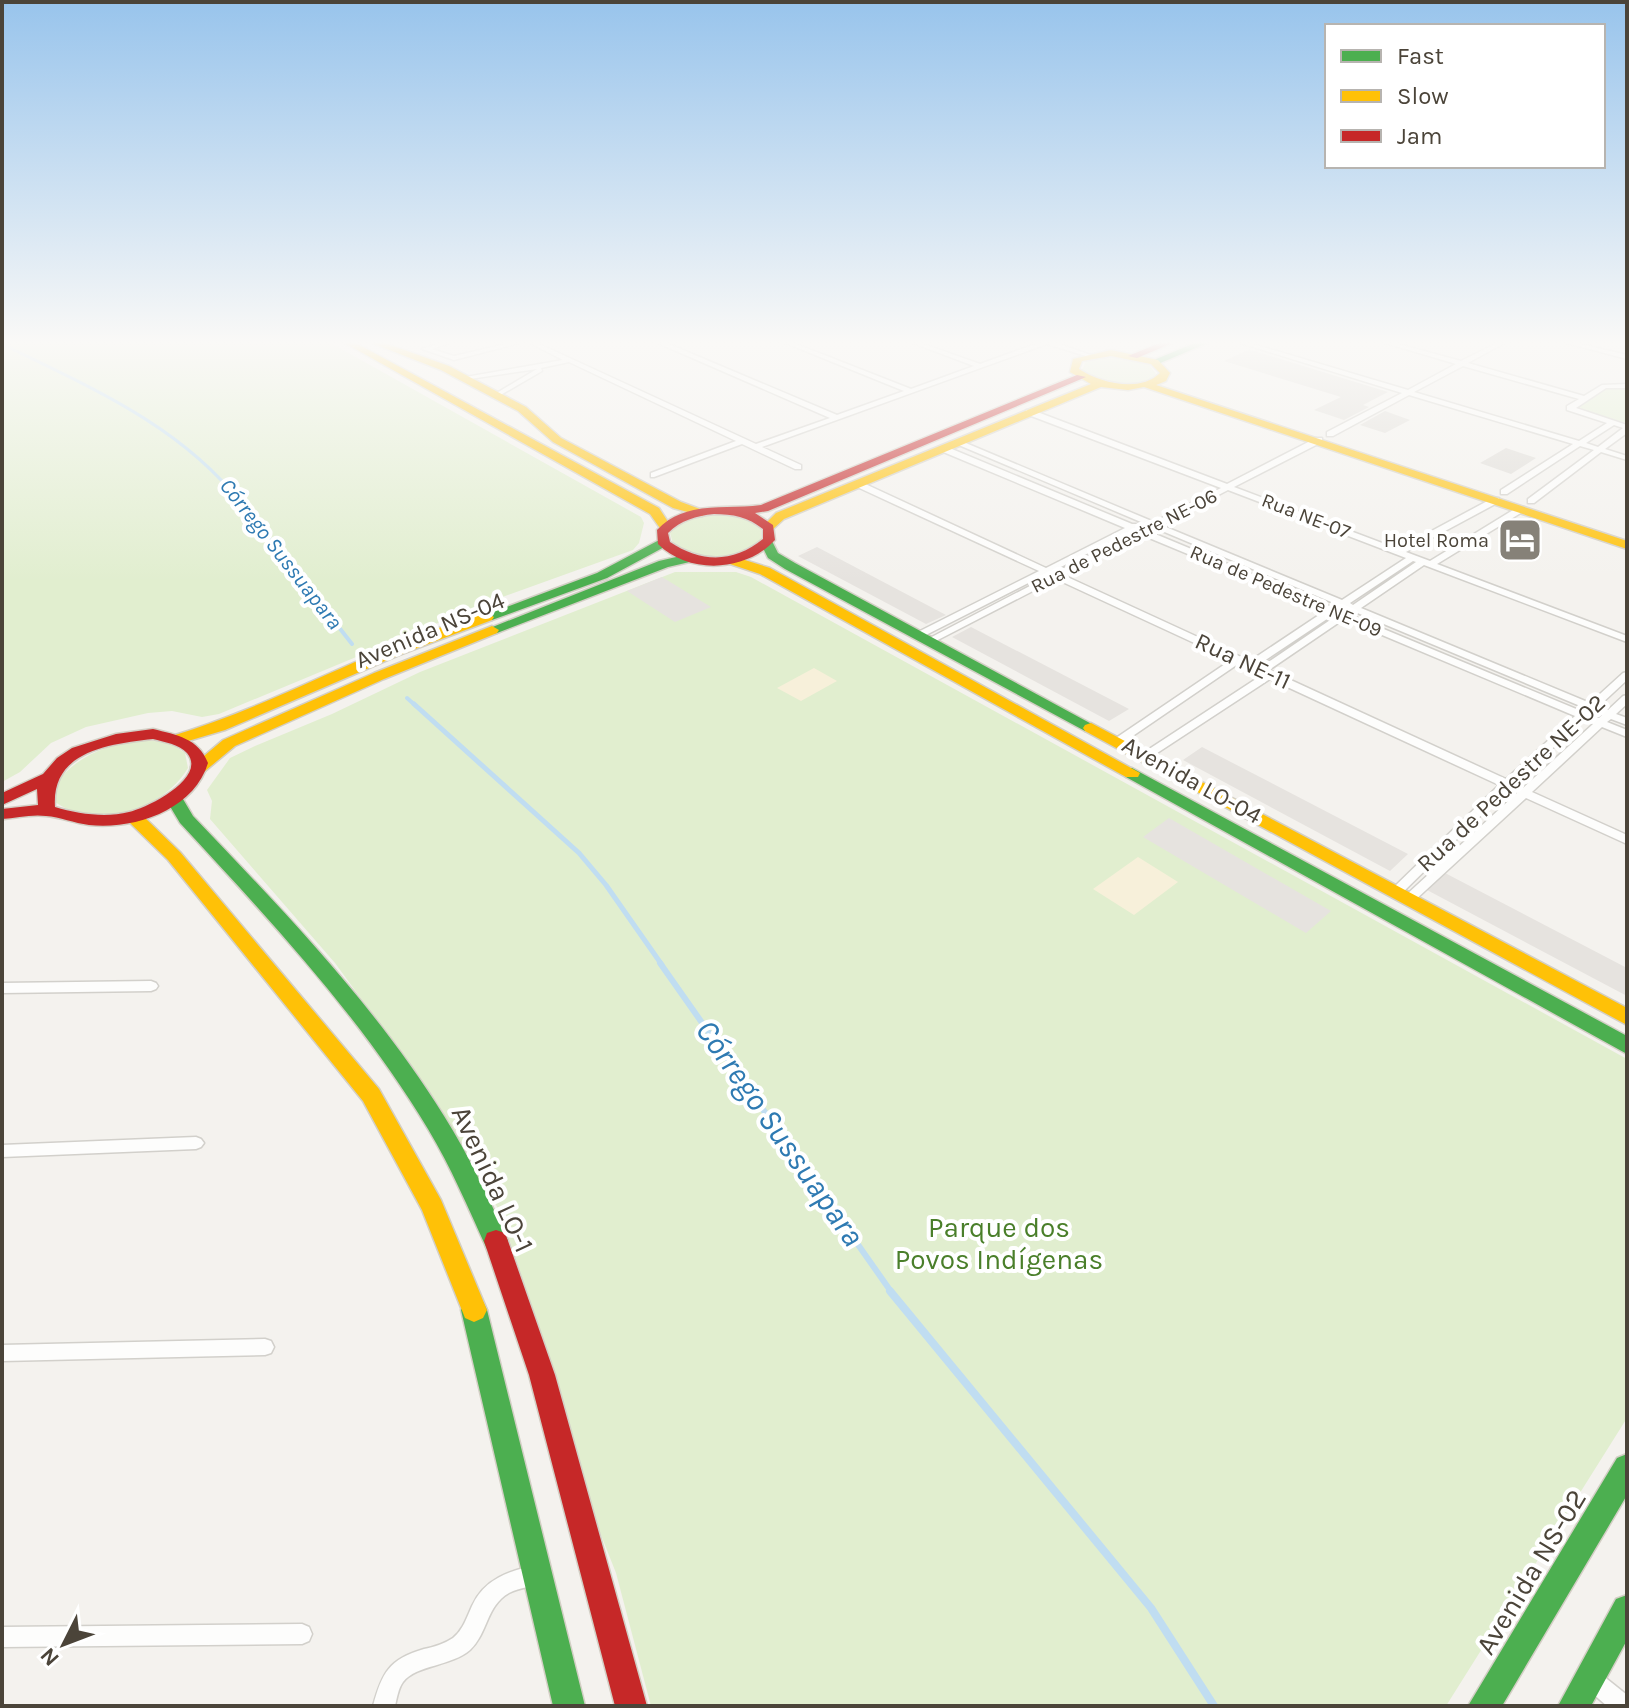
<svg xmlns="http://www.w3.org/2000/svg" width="1629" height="1708" viewBox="0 0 1629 1708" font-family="Karla,sans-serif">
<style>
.green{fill:#e1eecf}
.sand{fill:#f7f0da}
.parking{fill:#e6e3df}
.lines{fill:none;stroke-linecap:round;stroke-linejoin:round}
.stream-far4{stroke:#c0ddf1;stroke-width:3}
.stream-far3{stroke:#c0ddf1;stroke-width:4}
.stream-far2{stroke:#c0ddf1;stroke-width:5}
.stream-far1{stroke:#c0ddf1;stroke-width:6}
.stream{stroke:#c0ddf1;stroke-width:8}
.building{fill:#dedbd6}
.street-casing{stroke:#d2d0cb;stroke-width:3}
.fast-casing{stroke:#d3cfc5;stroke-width:3}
.slow-casing{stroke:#d3cfc5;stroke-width:3}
.jam-casing{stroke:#d3cfc5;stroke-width:3}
.street{fill:#fdfdfc;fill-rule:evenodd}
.fast{fill:#4caf50;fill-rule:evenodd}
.slow{fill:#ffc107;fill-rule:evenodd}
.jam{fill:#c62828;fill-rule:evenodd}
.labels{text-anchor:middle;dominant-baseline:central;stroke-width:8;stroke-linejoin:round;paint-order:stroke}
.far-street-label{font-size:20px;fill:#4b4439;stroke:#fff}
.far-poi-label{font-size:20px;fill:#4b4439;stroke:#fff;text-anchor:end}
.far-water-label{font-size:22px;font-style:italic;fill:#2e7ab2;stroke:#fff}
.street-label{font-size:24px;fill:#4b4439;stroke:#fff}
.near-street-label{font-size:28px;fill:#4b4439;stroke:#fff}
.near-park-label{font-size:28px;fill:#4a7f2a;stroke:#fff}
.near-water-label{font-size:32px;font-style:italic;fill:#2e7ab2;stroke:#fff}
</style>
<rect width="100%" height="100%" fill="#f4f2ee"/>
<path class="green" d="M2 342H329L641 517 644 523 639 543 633 550 486 603 219 714 202 717 172 711 148 713 86 727 51 743 20 772 2 782Z
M1118 356 1148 363 1156 374C1140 392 1099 385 1082 370L1086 361Z
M1610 387H1627V423L1587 412 1578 406Z
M716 514 745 518 761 529V540C740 562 696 564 673 544L670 533C681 518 698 516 716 514Z
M675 572H736L751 577 1627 1059V1418L1446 1706H651L616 1573 582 1487 549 1358 500 1212 438 1104 335 963 210 819 212 801 207 790 230 758 255 746 332 714 420 672Z
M145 740 170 743 185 753 188 768C163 810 97 832 55 802L54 786C77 754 107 745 145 740Z"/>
<path class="sand" d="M814 668 837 681 801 701 777 688Z
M1138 857 1178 882 1134 915 1093 889Z"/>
<path class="parking" d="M817 547 946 615 926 624 798 556Z
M662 577 711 607 675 622 627 591Z
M971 627 1129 709 1109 721 952 637Z
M1202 747 1408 854 1390 871 1183 760Z
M1169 818 1331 911 1306 933 1143 837Z
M1445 873 1627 968V996L1427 890Z"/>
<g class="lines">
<path class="stream-far4" d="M2 344C89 387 180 425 241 503"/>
<path class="stream-far3" d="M240 501 352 644
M407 698 416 706"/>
<path class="stream-far2" d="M414 704 579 853 606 885 662 965"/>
<path class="stream-far1" d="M660 963 892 1293"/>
<path class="stream" d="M890 1291 1151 1608 1214 1706"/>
</g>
<path class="building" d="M1250 349 1251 350 1388 392 1363 405 1369 407 1344 420 1314 410 1341 397 1224 361Z
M1385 411 1410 420 1385 433 1360 425Z
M1506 448 1536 458 1511 474 1480 463Z"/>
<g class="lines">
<g class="street-casing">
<path id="street" d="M443 342H452L432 349 454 356 514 342H523L454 360 422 349Z
M528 342H535L756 444 830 418 660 344V342H664L837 415 904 391 783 342H791L911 389 974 366 910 342H918L980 364 1041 342H1053L1091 355 1086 356 1047 344 762 447 801 465V469H795L742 444 654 477H651V473L736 441 569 362 541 368 542 371 497 397 495 396V394L537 369 463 380 460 378 563 360Z
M1237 342H1246L1408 390 1456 364 1382 342H1391L1461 361 1499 342H1506L1468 363 1584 396 1602 385 1627 384V388H1606L1576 408 1627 425V433L1605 449 1627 456V460L1601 452 1534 503H1528V499L1594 450 1580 446 1507 494H1501V490L1573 444 1409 395 1333 436H1327V432L1402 393ZM1463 366 1579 399 1567 406V410L1607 423 1579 441 1414 392ZM1614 425 1623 428 1598 447 1586 443Z
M1563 342H1572L1627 355V359Z
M1026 410H1032L1227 484 1316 438H1322V442L1234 487 1398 549 1493 498H1499V502L1406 552 1430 561 1518 507H1524V511L1437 564 1627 636V642L1424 565 1361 608 1590 703 1623 673 1627 672V680L1599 706 1608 710 1623 696 1627 695V704L1616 714 1627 718V725L1611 719 1607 722 1627 730V737L1602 727 1532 792 1627 835V844L1526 798 1413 902H1405L1403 899 1405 896 1517 793 1508 789 1400 895 1396 896 1390 892 1392 889 1499 785 1270 679 1148 759H1140L1139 757 1140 755 1262 675 1238 664 1121 744H1113L1112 742 1113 740 1231 660 1056 579 932 643H926L924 641 1049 576 1046 574 922 637H916V633L1039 571 855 486V482H861L1046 568 1125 528 941 451V447H947L1132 524H1138L1141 528 1148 525 954 443 961 441 1154 522 1221 488 1026 414ZM1228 490 1406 558 1342 600 1161 525ZM1155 528 1336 604 1331 607 1148 531ZM1132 531 1135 532 1056 572 1053 571ZM1142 535 1325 611 1250 661 1063 575ZM1413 561 1416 562 1353 605 1350 603ZM1355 612 1585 708 1581 711 1350 615ZM1333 615 1336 616 1261 667 1258 665ZM1344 619 1575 716 1506 779 1269 670ZM1593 712 1602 715 1599 718 1590 715ZM1584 720 1593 724 1523 788 1514 783Z
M151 981 156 983 158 986 156 989 151 991 2 993V983Z
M196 1137 201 1139 204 1143 201 1147 196 1149 2 1157V1145Z
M265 1339 271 1341 274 1347 271 1353 265 1355 2 1361V1345Z
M538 1565 545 1568 548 1575 545 1582C533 1587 520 1587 509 1593 486 1606 488 1633 470 1650 452 1666 416 1665 403 1682 398 1689 397 1698 395 1706H373C382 1673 389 1659 424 1649 434 1647 444 1644 453 1638 463 1630 467 1617 472 1606 484 1579 510 1570 538 1565Z
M302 1624 309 1627 312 1634 309 1641 302 1644 2 1647V1627Z
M1590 1668 1597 1671 1627 1695V1706H1607L1583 1685 1580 1678 1583 1671Z"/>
</g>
<g class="fast-casing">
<path id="fast" d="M1197 342H1210L1158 364 1149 362Z
M663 538 668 539V545L607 578 492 620H482L480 617 597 573Z
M767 540 772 541 778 553 795 563 1099 728 1097 731H1085L785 569 768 558 761 544Z
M689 554 696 558 694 561 668 567 497 633 492 634 485 630 659 561Z
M1132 768 1627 1036V1054L1126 777 1124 773 1126 769Z
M174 793 180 794 193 816C283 910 375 1005 444 1116 469 1156 489 1198 508 1241L505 1249 496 1252 487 1249C468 1208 451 1167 428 1129 360 1016 269 919 180 823L165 798Z
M474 1298 483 1302 487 1310 585 1706H553L461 1310 465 1302Z
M1627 1454V1495L1502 1706H1468L1617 1458Z
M1627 1595V1640L1591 1706H1558L1616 1599Z"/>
</g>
<g class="slow-casing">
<path id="slow" d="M343 342H354L659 508 672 528 662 531 650 514Z
M369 342H382L449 366 526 407 561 438 681 502 708 512 702 516 673 508 553 442 518 411 441 370Z
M1111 350 1158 360 1170 373 1166 381 1156 385 1627 541V549L1144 387 1128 390 1101 387 784 519 772 530 762 527 776 513 1091 384 1070 372 1073 359ZM1111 356 1151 364 1160 373C1140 393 1100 383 1079 369L1082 361Z
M732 556 770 568 1140 773 1138 777H1126L760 574 727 563V557Z
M487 613 494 617 492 620 399 655 225 730 178 744 170 739 172 736C280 704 379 642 487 613Z
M492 626 499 630 497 633 384 679 235 746 205 771H193L191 767 223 740 374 673Z
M1091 723 1627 1008V1025L1085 731 1083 728 1085 725Z
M134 811 140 813 180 852 379 1089 441 1200 487 1310 483 1318 474 1322 465 1318 422 1210 363 1101 168 860 128 821 125 817 128 813Z"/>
</g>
<g class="jam-casing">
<path id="jam" d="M1162 342H1175L1137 358 1128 356Z
M1077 375 1086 377 768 511 755 513 773 525 775 540C746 572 689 575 658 544L657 530C685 500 725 510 761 505ZM714 514C733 514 748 517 763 529V539C734 563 701 563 670 542L668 533C681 520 696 516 714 514Z
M153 729C177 735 198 738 208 763 194 810 134 830 89 825 74 823 60 817 46 816 32 814 16 818 2 819V809L38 805 37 789 2 805V793L43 774 57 758 72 748 116 734ZM153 739C164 742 179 744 187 753 208 778 147 808 129 812 106 818 78 814 55 807 51 751 109 744 153 739Z
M496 1230 505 1233 508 1241 555 1375 647 1706H615L529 1375 484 1241 487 1233Z"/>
</g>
<use href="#street" class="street"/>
<use href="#fast" class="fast"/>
<use href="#slow" class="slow"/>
<use href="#jam" class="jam"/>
</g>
<linearGradient id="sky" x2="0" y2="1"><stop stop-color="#98c4ec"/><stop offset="0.59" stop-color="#faf9f7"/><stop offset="1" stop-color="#faf9f7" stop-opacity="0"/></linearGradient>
<rect width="1629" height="581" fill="url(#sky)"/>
<defs>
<g id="hotel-square" transform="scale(2.3)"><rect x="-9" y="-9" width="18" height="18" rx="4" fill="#868178" stroke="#fff"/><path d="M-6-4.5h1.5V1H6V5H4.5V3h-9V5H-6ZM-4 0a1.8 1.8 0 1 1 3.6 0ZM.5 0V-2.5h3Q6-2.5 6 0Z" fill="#fff"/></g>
</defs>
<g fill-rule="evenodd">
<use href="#hotel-square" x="1520" y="540"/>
</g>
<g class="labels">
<g class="far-street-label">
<text transform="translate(1306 516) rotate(21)">Rua NE-07</text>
<text transform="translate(1124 541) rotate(-27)">Rua de Pedestre NE-06</text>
<text transform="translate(1286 591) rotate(23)">Rua de Pedestre NE-09</text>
</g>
<g class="far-poi-label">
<text x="1489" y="540">Hotel Roma</text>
</g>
<g class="far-water-label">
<text transform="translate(281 554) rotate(52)">Córrego Sussuapara</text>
</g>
<g class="street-label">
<text transform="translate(430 630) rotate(-23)">Avenida NS-04</text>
<text transform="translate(1243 661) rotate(25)">Rua NE-11</text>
<text transform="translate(1192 780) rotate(29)">Avenida LO-04</text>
<text transform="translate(1511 783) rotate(-43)">Rua de Pedestre NE-02</text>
</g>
<g class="near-street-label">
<text transform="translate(493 1179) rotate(65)">Avenida LO-1</text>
<text transform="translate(1531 1572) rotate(-59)">Avenida NS-02</text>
</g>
<g class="near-park-label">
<text x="999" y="1227">Parque dos<tspan x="999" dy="32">Povos Indígenas</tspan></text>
</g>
<g class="near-water-label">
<text transform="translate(780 1133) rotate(55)">Córrego Sussuapara</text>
</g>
</g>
<rect width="1629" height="1708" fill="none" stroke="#4b4439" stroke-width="8"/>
<rect x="1325" y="24" width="280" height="144" fill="#ffffff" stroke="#b7b4b0" stroke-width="2"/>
<rect x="1341" y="50" width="40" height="12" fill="#4caf50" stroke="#b7b4b0" stroke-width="2"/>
<text x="1397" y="64" font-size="24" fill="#4b4439">Fast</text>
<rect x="1341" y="90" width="40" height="12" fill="#ffc107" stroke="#b7b4b0" stroke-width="2"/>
<text x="1397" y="104" font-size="24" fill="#4b4439">Slow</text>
<rect x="1341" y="130" width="40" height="12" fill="#c62828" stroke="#b7b4b0" stroke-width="2"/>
<text x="1397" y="144" font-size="24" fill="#4b4439">Jam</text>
<g transform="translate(64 1644) rotate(228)" stroke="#ffffff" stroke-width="6" paint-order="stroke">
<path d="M0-6L14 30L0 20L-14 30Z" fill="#4b4439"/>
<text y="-12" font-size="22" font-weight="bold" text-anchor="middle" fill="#4b4439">N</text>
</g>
</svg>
